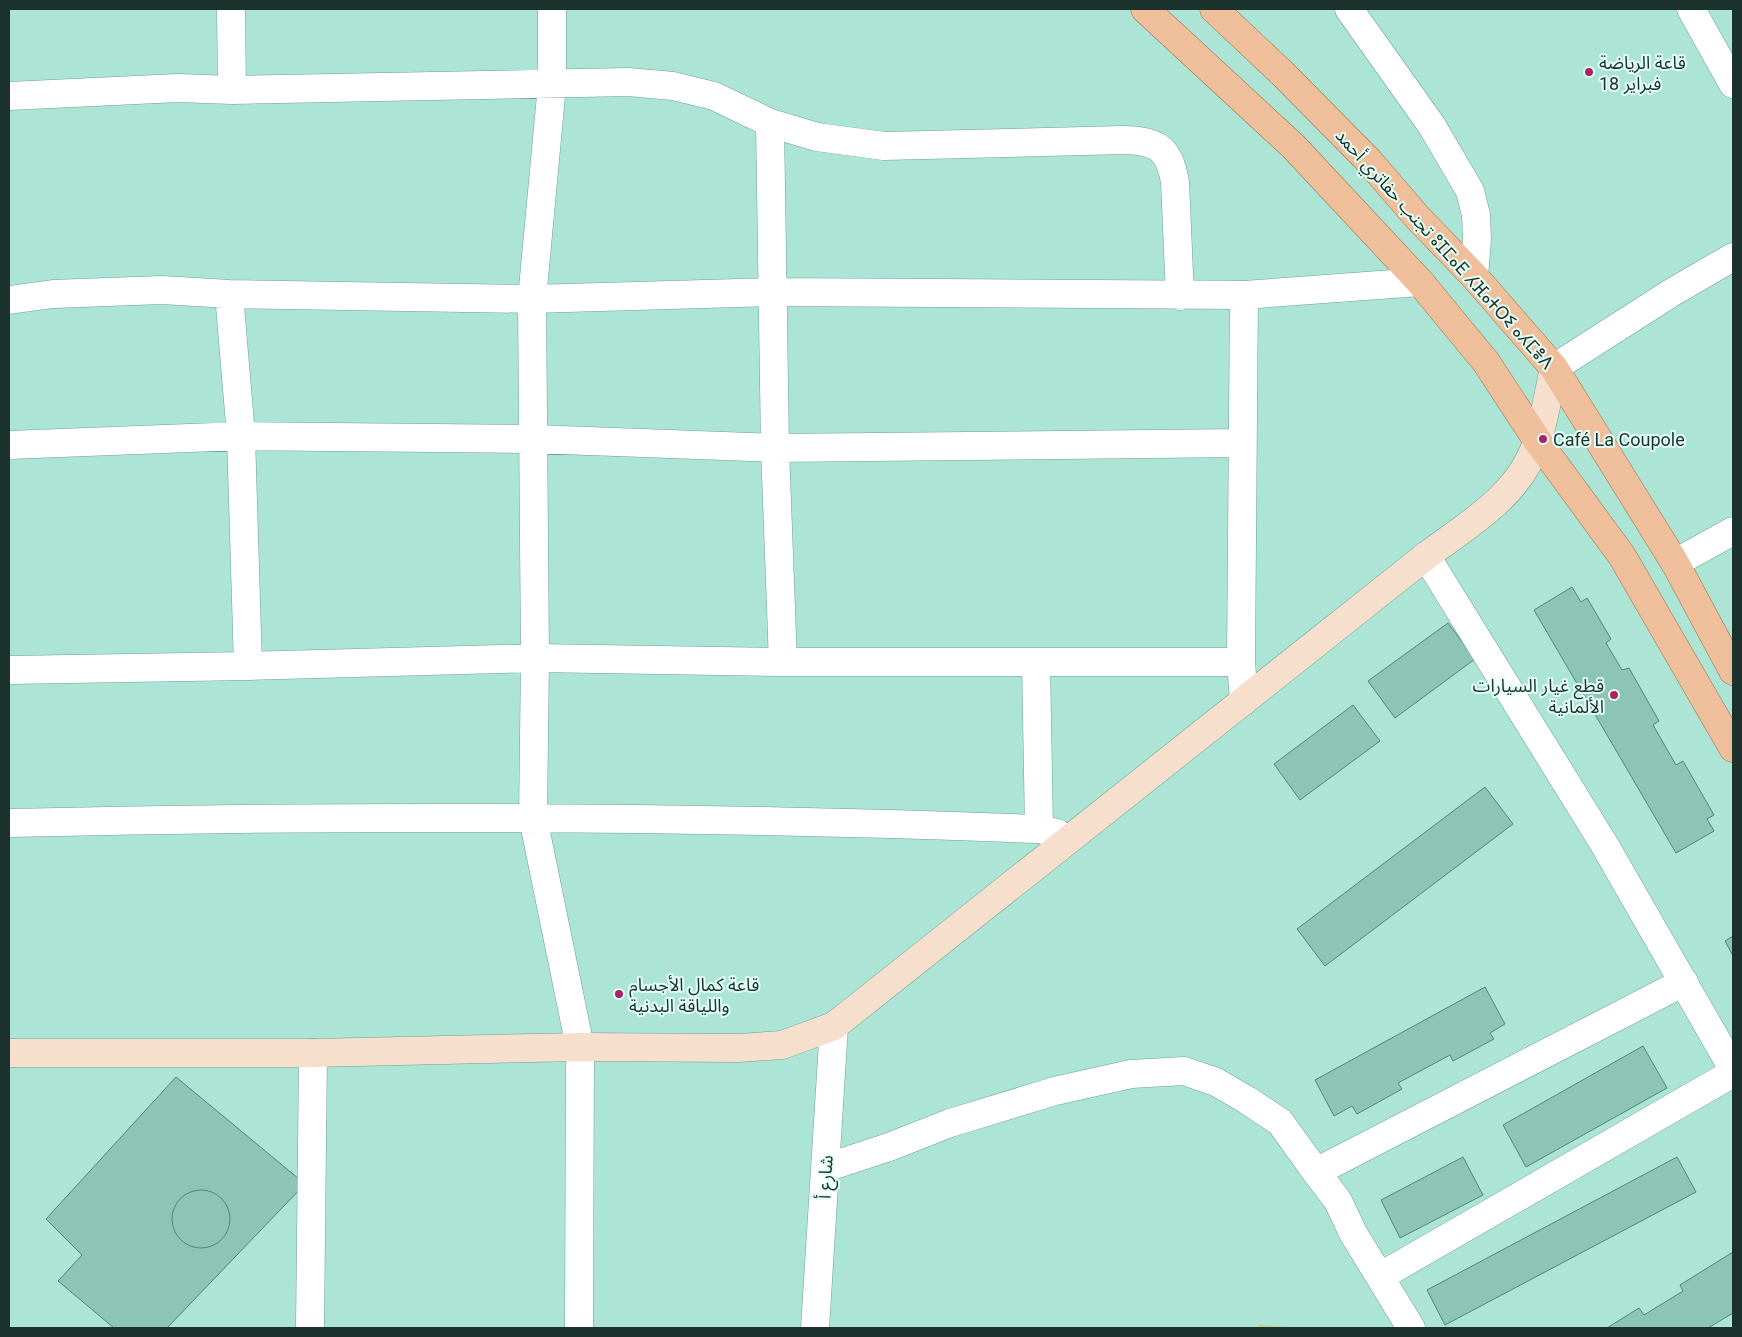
<svg xmlns="http://www.w3.org/2000/svg" width="1742" height="1337" viewBox="0 0 1742 1337" font-family="Roboto,'Noto Sans Arabic','Noto Sans Tifinagh',sans-serif">
<style>
.green{fill:#c5d08d}
.building{fill:#8dc5b5;stroke:#4f8678}
.lines{fill:none;stroke-linecap:round;stroke-linejoin:round}
.minor-casing{stroke:#6ba293;stroke-width:29}
.secondary-casing{stroke:#6ba293;stroke-width:29}
.primary-casing{stroke:#9e7149;stroke-width:29}
.minor{stroke:#fff;stroke-width:28}
.secondary{stroke:#f7dfcd;stroke-width:28}
.primary{stroke:#efbe9b;stroke-width:28}
.poi-dot{fill:#aa2267;stroke:#e3fff6;stroke-width:2}
.labels{text-anchor:middle;dominant-baseline:central;stroke-width:4;stroke-linejoin:round;paint-order:stroke}
.poi-label{font-size:18px;fill:#1b322c;stroke:#e3fff6;text-anchor:start}
.street-label{font-size:18px;fill:#1b322c;stroke:#e3fff6}
</style>
<rect width="100%" height="100%" fill="#ace5d5"/>
<path class="green" d="M1258 1325 1312 1328H1258Z"/>
<path class="building" d="M1572 587 1581 602 1587 598 1611 639 1606 643 1622 670 1629 668 1659 721 1653 725 1676 765 1683 761 1714 815 1707 819 1714 831 1676 853 1534 610Z
M1448 623 1475 659 1395 718 1368 681Z
M1353 705 1380 741 1300 800 1274 764Z
M1485 787 1513 824 1325 966 1297 929Z
M1733 936V956L1725 941Z
M1485 987 1505 1024 1490 1033 1494 1039 1453 1061 1450 1055 1398 1083 1402 1089 1357 1114 1352 1106 1334 1116 1315 1080Z
M1643 1046 1667 1088 1526 1167 1503 1125Z
M176 1077 305 1184 167 1328H114L58 1281 82 1255 46 1219Z
M1463 1157 1483 1195 1400 1238 1381 1200Z
M1677 1157 1696 1192 1445 1325 1427 1290Z
M172 1219a29 29 0 1 1 58 0a29 29 0 1 1-58 0Z
M1733 1252V1313L1708 1328H1607L1639 1308 1644 1315 1683 1291 1680 1285Z"/>
<g class="lines">
<g class="minor-casing">
<path id="minor" d="M231 9 232 90
M552 9V85L532 299 535 658 533 818 580 1047 579 1328
M1349 9 1432 126 1470 191 1476 215 1477 239 1474 276
M1691 9 1733 84
M9 96 178 88 232 90 628 82 673 86 714 96 770 123 817 137 884 146 1123 140C1158 141 1169 148 1175 182L1180 296
M770 123 775 448 783 662
M229 294 241 436 248 666
M9 300 53 294 162 290 229 294 532 299 772 292 1244 295 1420 282
M1554 368 1671 293 1733 257
M9 445 241 436 534 439 775 448 1242 443
M1426 556 1604 844 1733 1069
M1675 563 1733 531
M1036 662 1039 829 1057 833
M1241 662 1244 295
M9 670 248 666 535 658 783 662H1241L1244 701
M9 823C352 815 696 816 1039 829
M825 1168 889 1147 950 1123 1055 1091 1131 1074 1184 1071 1216 1082 1247 1100 1280 1122 1316 1172
M1381 1276 1733 1073
M310 1328 313 1053
M815 1328 834 1026
M1411 1328 1353 1233 1338 1201 1316 1172 1684 982"/>
</g>
<g class="secondary-casing">
<path id="secondary" d="M9 1053H313L580 1047 738 1048 782 1045 834 1026 1426 556C1470 523 1521 495 1538 439 1545 416 1549 391 1554 368"/>
</g>
<g class="primary-casing">
<path id="primary" d="M1145 9 1294 147 1420 282 1486 362 1537 440 1622 556 1733 748
M1214 9 1282 73 1368 160 1418 218 1474 276 1554 368 1675 563 1733 671"/>
</g>
<use href="#minor" class="minor"/>
<use href="#secondary" class="secondary"/>
<use href="#primary" class="primary"/>
</g>
<g class="poi-dot">
<circle cx="1589" cy="72" r="5"/>
<circle cx="1543" cy="439" r="5"/>
<circle cx="1614" cy="695" r="5"/>
<circle cx="619" cy="994" r="5"/>
</g>
<g class="labels">
<g class="poi-label">
<text x="1599" y="62">قاعة الرياضة<tspan x="1599" dy="21">18 فبراير</tspan></text>
<text x="1553" y="439">Café La Coupole</text>
<text x="1604" y="685" text-anchor="end">قطع غيار السيارات<tspan x="1604" dy="21">الألمانية</tspan></text>
<text x="629" y="984">قاعة كمال الأجسام<tspan x="629" dy="21">واللياقة البدنية</tspan></text>
</g>
<g class="street-label">
<text transform="translate(1445 249) rotate(48)">تجنب حفاتري أحمد ⵓⵊⵎⴰⴹ ⵃⴼⴰⵜⵔⵉ ⴰⵃⵎⴻⴷ</text>
<text transform="translate(825 1177) rotate(-87)">شارع أ</text>
</g>
</g>
<rect width="1742" height="1337" fill="none" stroke="#1b322c" stroke-width="20"/>
</svg>
